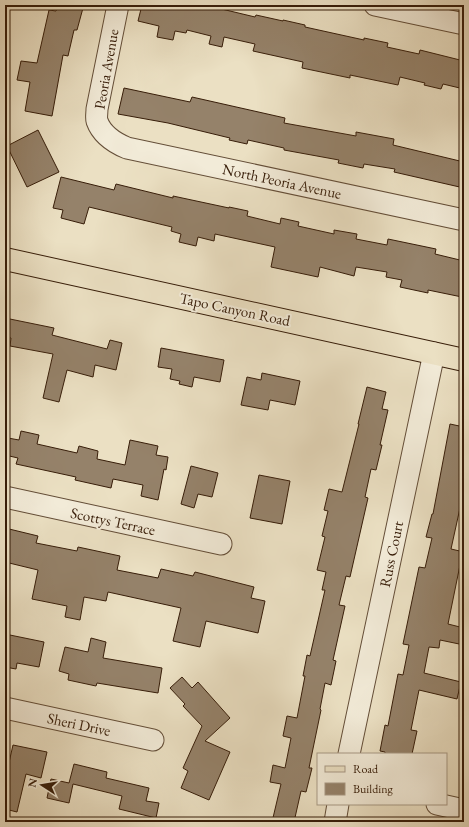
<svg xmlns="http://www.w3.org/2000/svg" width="469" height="827" viewBox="0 0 469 827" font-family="'EB Garamond',serif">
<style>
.building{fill:#95826a;stroke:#371d09}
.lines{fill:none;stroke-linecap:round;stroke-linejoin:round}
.minor-casing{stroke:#644e38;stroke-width:23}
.major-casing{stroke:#371d09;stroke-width:24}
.minor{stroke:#f2ebd8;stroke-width:21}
.major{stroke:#ebe0c3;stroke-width:22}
.labels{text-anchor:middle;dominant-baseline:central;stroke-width:4;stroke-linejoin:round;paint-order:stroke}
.street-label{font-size:15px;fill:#371d09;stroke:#f2ebd8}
</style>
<rect width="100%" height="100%" fill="#ebe0c3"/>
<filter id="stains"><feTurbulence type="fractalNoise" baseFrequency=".005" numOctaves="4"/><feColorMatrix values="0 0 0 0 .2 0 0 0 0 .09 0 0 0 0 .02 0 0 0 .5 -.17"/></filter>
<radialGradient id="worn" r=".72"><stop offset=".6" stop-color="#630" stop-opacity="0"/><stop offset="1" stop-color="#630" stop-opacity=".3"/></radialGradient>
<path class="building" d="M58 5H69L83 8 77 30H74L68 56 63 55 52 116 25 111 30 82 17 80 21 61 37 63 49 10 56 11Z
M142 5H205L255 17 256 15 283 21V20L305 25V27L364 40V38L388 43 387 47 419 54 420 50 464 61V89L443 84 441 89 424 85 425 83 400 77 398 85 350 75V78L302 68 303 62 253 51 255 44 224 37 222 47 209 44 211 36 187 30 186 33 175 31 173 40 157 37 159 26 138 21Z
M124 88 190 102 192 97 285 118 284 123 356 136V132L394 139 393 145 464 162V188L394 172 395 169 364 164 363 168 338 163 339 160 284 150V148L248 140 247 144 229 140 230 138 168 123 118 114Z
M38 130 59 172 27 187 7 146Z
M61 177 114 190 116 184 173 198V196L229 208V207L248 211 247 216 280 224 281 218 299 222 298 226 334 234V230L357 234 356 239 387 245 388 239 436 249 435 254 464 261V290L462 297 428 290V293L400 287 402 280 386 277 387 272 356 267 354 276 320 267 318 277 271 267 275 247 215 234 214 241 198 237 196 246 179 242 181 234 171 231 172 227 89 207 84 224 61 218 63 210 53 208Z
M5 318 54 328 52 335 107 349 110 340 122 343 116 370 95 365 93 377 67 370 59 402 43 398 53 354 10 346 11 338 5 337Z
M161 348 224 360 220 382 194 377 192 387 179 384 180 381 170 379 172 369 158 367Z
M262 373 300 381 295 405 270 400 268 410 241 405 247 377 261 380Z
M367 387 386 392 382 409 388 410 380 445H382L376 470 371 469 365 497 368 498 350 577 346 576 339 605 345 606 333 660 336 661 331 685 325 683 320 709 321 710 309 768H312L306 792 301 791 294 822H272L281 784 270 782 273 765 285 768 291 738 283 736 287 716 297 718 305 676H303L307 655 310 656 325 590H322L326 572 317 570 325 537 322 536 328 511 324 510 329 489 342 492 359 424H358Z
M450 424 464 427V509L460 508 451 549 464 552V566L460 565 448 624 464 628V645L440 640 439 648 429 647 424 673 461 682 457 699 419 690 411 730 417 731 412 754H385V752L380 751 385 725 388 726 398 674 403 675 409 645 403 644 419 567 425 568 432 538 426 537 432 514H433Z
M21 431 39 435 37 444 77 453 79 446 98 451 97 459 125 465 130 440 158 446 156 455 168 457 166 470 164 469 158 500 141 496 143 485 113 479 111 488 75 480 76 477 16 464 18 458 5 455V449L8 438 19 440Z
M191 466 218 473 212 497 198 494 194 508 181 504Z
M259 475 290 481 282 524 250 518Z
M5 528 38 536 36 543 77 551 78 547 120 556 117 570 158 578 161 569 193 576 195 572 254 587 251 598 265 601 258 633 206 621 200 647 173 641 181 608 108 592 106 601 84 597 80 620 65 617 67 606 32 599 38 570 5 562Z
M5 634 44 642 39 667 17 663 16 669 5 667Z
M91 638 106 642 103 658 162 668 158 693 97 683 96 686 68 680 69 674 59 671 65 647 88 652Z
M182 677 192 688 198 682 230 718 205 741 230 752 209 800 181 788 188 771 183 768 202 726 183 706 185 704 170 688Z
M13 745 47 752 41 778 26 774 17 812 5 809V780Z
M74 764 107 772 106 778 149 788 146 801 159 803 156 818 119 809 122 796 73 784 69 803 47 798 51 779 69 783Z"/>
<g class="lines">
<g class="minor-casing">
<path id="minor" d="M118 5 97 109C97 113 96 118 97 121 102 135 115 143 127 148L464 220
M375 5 464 24
M5 497 221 544
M5 708 153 740
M349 754 434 353
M437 804 464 810
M335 822 338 804"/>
</g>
<g class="major-casing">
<path id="major" d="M5 259 464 360"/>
</g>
<use href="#minor" class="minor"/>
<use href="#major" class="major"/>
</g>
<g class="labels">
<g class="street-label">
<text transform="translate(106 69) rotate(-80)">Peoria Avenue</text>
<text transform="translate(282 181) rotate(12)">North Peoria Avenue</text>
<text transform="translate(235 309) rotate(12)">Tapo Canyon Road</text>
<text transform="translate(113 521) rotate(12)">Scottys Terrace</text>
<text transform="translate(391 554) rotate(-78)">Russ Court</text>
<text transform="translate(79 724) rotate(12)">Sheri Drive</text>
</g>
</g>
<rect width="469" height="827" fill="none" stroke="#ebe0c3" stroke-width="20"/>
<rect x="6" y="6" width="457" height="815" fill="none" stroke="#371d09" stroke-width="2"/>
<rect x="10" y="10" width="449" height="807" fill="none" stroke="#371d09"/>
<rect x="317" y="753" width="130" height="52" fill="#f2ebd8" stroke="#a79985"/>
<rect x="325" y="766" width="20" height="6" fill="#ebe0c3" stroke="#a79985"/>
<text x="353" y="773" font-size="12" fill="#371d09">Road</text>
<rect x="325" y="783" width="20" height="12" fill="#95826a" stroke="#a79985"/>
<text x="353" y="793" font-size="12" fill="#371d09">Building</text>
<g transform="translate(42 785) rotate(282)" stroke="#f2ebd8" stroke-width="3" paint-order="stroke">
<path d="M0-3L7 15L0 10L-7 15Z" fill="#371d09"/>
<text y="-6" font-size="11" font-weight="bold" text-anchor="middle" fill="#371d09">N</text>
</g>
<rect width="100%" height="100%" filter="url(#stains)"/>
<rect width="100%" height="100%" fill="url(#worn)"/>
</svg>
